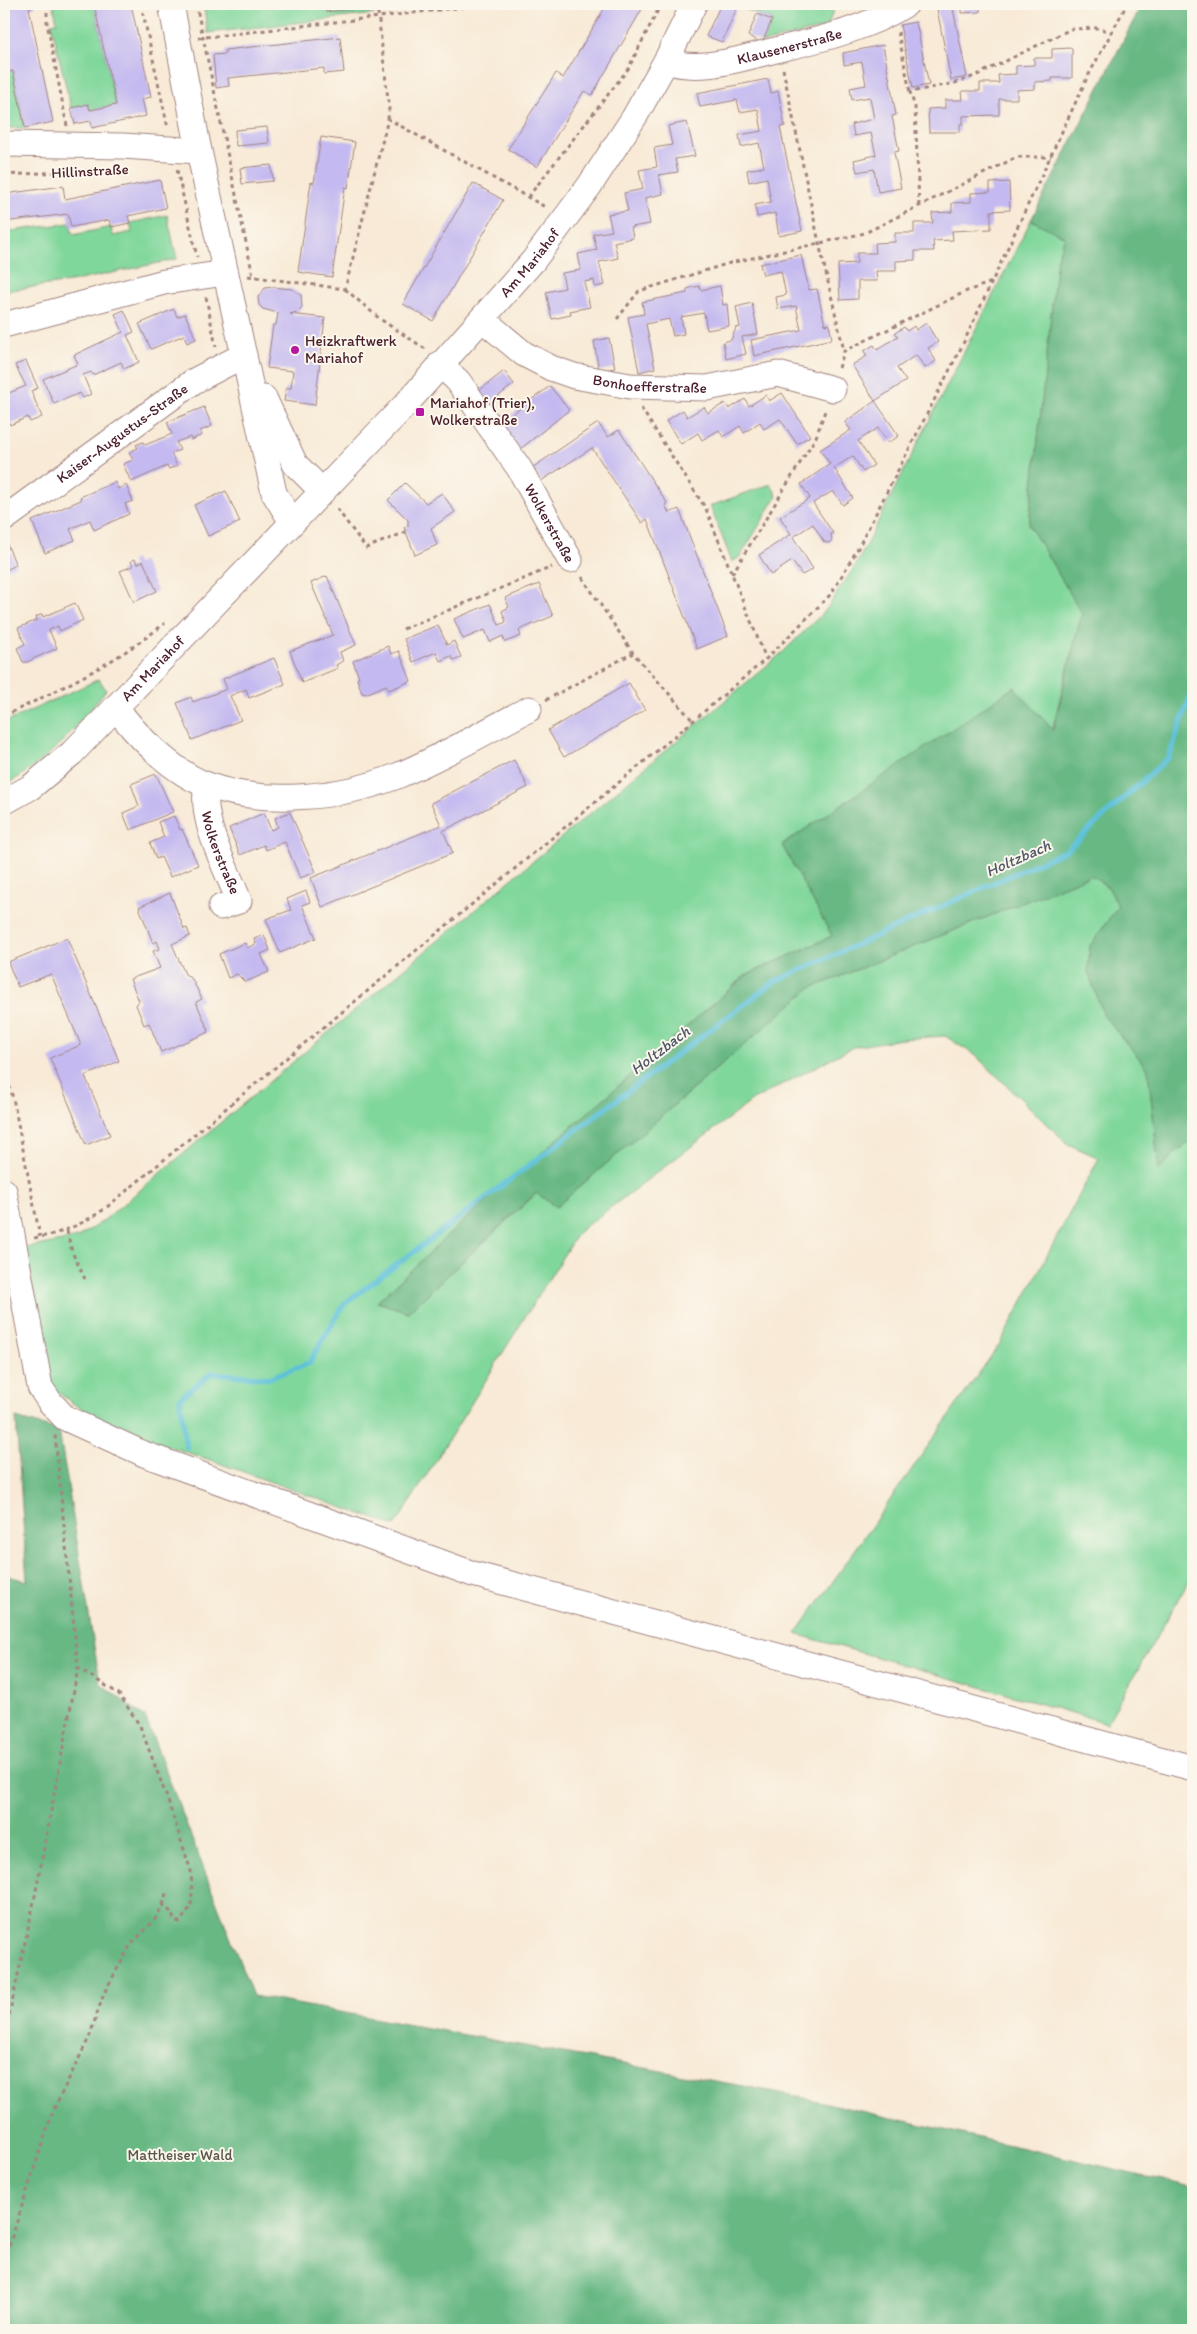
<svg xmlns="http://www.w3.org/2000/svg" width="1197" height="2334" viewBox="0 0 1197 2334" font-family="Itim,sans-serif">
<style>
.green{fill:#80d79b;stroke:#657b63}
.forest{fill:#68b883;stroke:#596c57}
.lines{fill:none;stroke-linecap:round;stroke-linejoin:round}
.stream{stroke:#5bc1d9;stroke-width:5.5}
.building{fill:#c4b9f0}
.minor-casing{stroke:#a18480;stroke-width:27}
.path{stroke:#a18480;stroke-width:3;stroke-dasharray:4 4;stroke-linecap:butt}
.minor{stroke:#fff;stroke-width:25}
.poi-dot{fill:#b5179e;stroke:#fbf7ec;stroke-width:2}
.labels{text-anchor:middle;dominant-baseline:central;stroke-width:4;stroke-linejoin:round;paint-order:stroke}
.street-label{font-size:15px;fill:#4a1f2b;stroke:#fbf7ec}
.poi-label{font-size:15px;fill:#4a1f2b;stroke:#fbf7ec;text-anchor:start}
.park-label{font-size:15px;fill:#5a564d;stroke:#fbf7ec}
.water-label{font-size:16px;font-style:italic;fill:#505868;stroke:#fbf7ec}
</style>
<rect width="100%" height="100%" fill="#fbf7ec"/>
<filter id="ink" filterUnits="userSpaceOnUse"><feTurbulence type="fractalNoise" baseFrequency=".02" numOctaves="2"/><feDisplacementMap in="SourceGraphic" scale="10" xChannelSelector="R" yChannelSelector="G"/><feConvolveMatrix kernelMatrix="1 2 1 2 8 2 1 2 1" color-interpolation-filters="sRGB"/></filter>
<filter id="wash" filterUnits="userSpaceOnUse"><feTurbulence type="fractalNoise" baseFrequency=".0096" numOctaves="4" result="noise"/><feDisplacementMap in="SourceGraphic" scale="20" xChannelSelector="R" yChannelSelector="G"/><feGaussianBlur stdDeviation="1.12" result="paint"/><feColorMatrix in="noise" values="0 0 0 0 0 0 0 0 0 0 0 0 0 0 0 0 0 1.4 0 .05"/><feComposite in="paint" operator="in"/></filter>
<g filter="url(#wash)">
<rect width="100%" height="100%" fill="#f8ead6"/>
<path class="green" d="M53 4H94L116 105 90 110 88 104 71 108 51 23 57 22Z
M203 4H324L326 12 359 8V4H373L374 14 208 33Z
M733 4H836L827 27 762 43 772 20Z
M4 64 6 72 13 71 25 128H4Z
M167 215 177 259 70 282 4 291V232L70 223 73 235 111 227 113 236 132 232 130 223Z
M1031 220 1065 236 1057 258 1029 525 1082 613 1052 730 1014 688 782 845 832 936 745 976 461 1223 378 1302 408 1312 537 1193 556 1207 809 989 1091 875 1109 888 1118 906 1090 946 1104 1016 1148 1069 1159 1169 1178 1150 1193 1141V1574L1107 1723 796 1634 1001 1342 1099 1158 1068 1144 975 1055 945 1036 901 1039 853 1047 753 1100 578 1232 395 1526C335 1505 276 1484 216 1462 158 1442 90 1426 46 1381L26 1248 77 1238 103 1221 783 652 825 611 857 563Z
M771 484 777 496 740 557 732 562 710 506Z
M99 679 106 690C75 729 49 761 4 786V723Z"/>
<path class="forest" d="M1142 4H1193V1141L1178 1150 1159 1170 1148 1069 1104 1016 1088 972 1090 946 1118 906 1109 888 1091 875 809 989 556 1207 536 1193 408 1312 377 1302 461 1223 745 976 832 936 782 845 1014 687 1053 730 1082 613 1029 525 1057 258 1065 237 1031 220Z
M16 1418 59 1430 100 1683 145 1717 253 1996 792 2095 1193 2187V2330H4V1575L27 1581Z"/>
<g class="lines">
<path class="stream" d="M186 1447 180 1398 212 1373 269 1378 309 1363 344 1304 774 982 1067 850 1169 757 1193 689"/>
</g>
<g id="blocks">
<path class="building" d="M5 4H34L35 7 29 8 53 122 25 128 13 71 6 72 4 64V53L9 52 4 29V13H6Z
M94 4H131L151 97 142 99 146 116 92 128 91 121 75 124 71 108 88 104 90 110 116 105Z
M324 4H359L360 8 326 12Z
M607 4H645L592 95 584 91 537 167 508 149 556 73 563 78Z
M721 4 738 6 722 42 706 36Z
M936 4H952L967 77 951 80Z
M962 4H980V12L962 13Z
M757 14 772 20 762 43 748 36Z
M916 22 929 85 913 88 900 25Z
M340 37 344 72 324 74V68L228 78 229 86 216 88 213 55 225 54V50Z
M883 45 896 115 892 116 899 151 894 152 901 188 878 192 874 169 857 172 854 160 876 155 871 133 854 136 852 124 874 119 870 97 852 100 850 88 866 85 862 62 844 65 843 53Z
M1072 48V78H1052V81L1035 82V89L1017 90V99H999V115L963 116V124H960V132H929L928 109 945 108V100H963L962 91H980V83H999L998 75 1016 74V66L1034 65V58H1052V49Z
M768 79 771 93 778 91 785 126 780 127 802 231 779 236 775 213 757 217 755 205 771 202 767 178 749 182 747 170 764 167 759 143 741 147 739 135 762 131 758 109 740 112 737 100 700 107 697 93Z
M687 122 695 156 675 159 678 172 659 175 663 194 645 198 650 224 631 227 633 238 614 242 618 258 599 262 605 285 595 287 594 280 584 282 590 307 570 311 571 315 552 319 546 292 565 288 562 273 581 270 578 254 597 250 593 234 612 231 608 214 628 211 624 193 643 189 639 170 657 167 654 148 672 145 668 126Z
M267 127 269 143 236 146 235 130Z
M321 137 355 142 348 188 345 187 332 277 298 272 311 182 314 183Z
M271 165 273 181 242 184 240 168Z
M160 180 166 208 128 216 130 223 111 227 109 220 71 227 68 214 4 222V194L63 186 65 199Z
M1009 182 1010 210 991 211V229L952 231 953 240 933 241 934 251H915V260L896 261V271H876L877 281H858V299L840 300 838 264 857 263V253H876L875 243 895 242V233H914V223H933L932 213 952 212V203L971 202V193L990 192V183Z
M473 183 503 200 433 321 403 304Z
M801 255 809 290 817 289 825 325 829 324 832 339 754 356 751 340 801 330 796 306 778 309 776 297 786 295 781 271 763 275 760 264Z
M699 286 701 290 720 286 723 305 727 304 729 326 707 330 704 313 681 317 684 334 673 336 669 319 646 324 655 368 639 372 628 317 644 314 642 302 687 293V289Z
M273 287 292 289 301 295 302 307 297 312 290 314 325 318 315 405 284 401 286 388H291L293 371 267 368 273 325H276L278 313 263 309 259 305 258 297 265 288Z
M752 303 758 334 742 337 746 354 726 359 723 342 731 340 736 328 740 327 736 307Z
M174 309 177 317 185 314 196 339 187 343 184 335 151 349 139 324Z
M124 310 134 332 127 335 139 362 124 369 121 362 93 375 91 372 83 375 91 394 83 398 80 393 54 404 43 379 78 364 74 355 123 332 115 314Z
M926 323 938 342 928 348 936 361 925 368 916 355 897 368 906 381 875 401 852 365 867 356 864 351 874 345 877 350 898 336 895 333 904 327 907 331 914 326 916 330Z
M609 338 615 368 599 371 594 341Z
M26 361 38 388 31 391 42 417 30 422 28 417 10 425 4 410V395L26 386 15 365Z
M504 371 514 384 486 406 476 393Z
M550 386 569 410 519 450 499 424Z
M782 393 810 436 797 444 780 419 764 429 760 422 744 433 740 426 723 437 719 430 702 440 698 433 681 444 666 421 683 410 687 417 704 407 708 413 725 403 729 409 745 399 749 406 766 395 769 401Z
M875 401 899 436 888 443 878 428 858 441 874 465 863 472 853 456 834 468 853 498 843 505 833 491 813 503 833 533 831 534 832 540 829 543 824 542 813 524 793 537 813 569 802 575 792 561 771 575 759 555 791 534 780 517 810 498 801 484 830 464 820 450 851 430 845 422Z
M204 407 212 426 200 431 202 435 191 440 190 437 176 442 180 450 171 453 177 466 169 469 167 466 131 482 123 464 133 460 129 452 138 448 136 445 143 442 145 445 172 434 167 422Z
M598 423 608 437 619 430 667 503 665 505 669 513 679 509 728 636 697 649 647 519 642 523 592 448 541 481 532 468Z
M115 482 118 489 126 485 133 501 125 504 129 514 94 530 90 520 70 529 75 540 45 553 32 521 81 500 80 497Z
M405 483 426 503 442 493 455 512 431 528 437 545 415 555 404 527 408 526V520L388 500Z
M226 491 240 522 208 536 194 505Z
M6 542 16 565 4 571V543Z
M135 559 137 564 143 561 157 591 134 602 120 571 133 566 131 561Z
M327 576 356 645 340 652 343 661 336 665 338 668 302 683 290 651 333 635 311 583Z
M539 584 553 616 519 630 521 636 505 642 503 636 490 642 485 630 463 639 454 619 490 604 499 625 506 622 502 611 509 607 505 598Z
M75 603 83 620 60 631 58 626 49 630 57 648 27 662H23L17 648 25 644 18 628 37 620 36 617 42 614 43 617Z
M438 625 447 645 454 641 461 657 453 660 451 656 440 661 436 652 413 662 404 639Z
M388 646 391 654 399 651 411 681 389 690 386 685 366 694 362 693 357 679 359 678 353 661Z
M274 658 285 684 249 698 246 689 230 696 241 720 192 740 177 703 191 697 193 702 227 689 223 679Z
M629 683 645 710 564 757 548 730Z
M514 760 528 787 443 831 453 853 322 907 311 878 441 825 431 803Z
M156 774 173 812 130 830 123 813 139 806 131 784Z
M290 812 316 872 300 878 285 842 266 850 264 845 240 855 229 828 264 813 271 830 278 827 275 818Z
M174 816 180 830 182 829 198 865 170 877 161 857 156 859 150 843 164 837 158 822Z
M306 891 310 902 302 905 316 938 280 953 266 919 291 910 287 899Z
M170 893 184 929 187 928 190 936 172 944 185 974 192 979 202 999 196 1002 209 1032 161 1052 149 1023 144 1025 136 1005 139 1001 130 979 160 968 153 951 160 949 157 941 153 943 139 907Z
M264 935 270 950 261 954 269 972 245 982 237 974 228 978 219 954 245 943 247 948 256 944 254 939Z
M67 938 119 1061 85 1076 110 1135 86 1145 50 1058 81 1045 51 974 18 987 8 962Z"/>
</g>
</g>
<g filter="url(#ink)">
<use href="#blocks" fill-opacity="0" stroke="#a18480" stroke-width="1"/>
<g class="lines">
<g class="minor-casing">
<g id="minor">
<path d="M171 4 199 151 274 493 292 522"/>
<path id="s1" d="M666 61C701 73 741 58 776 50 821 39 867 29 906 4"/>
<path d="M4 144 123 146 199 151"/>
<path id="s2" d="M482 319 524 354 551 368 574 376 630 386 707 388 778 374 833 389"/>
<path d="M4 325 164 282 225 273"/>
<path id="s3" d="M440 364 458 381 519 468 570 560"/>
<path d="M264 398 295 464 322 491"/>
<path id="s4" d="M4 519 194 381 244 355"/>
<path d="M116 707C136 736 174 773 207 785 264 806 341 798 397 776 441 758 486 731 529 709"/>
<path id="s5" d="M207 785C199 820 226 867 239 901L221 907"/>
<path id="s6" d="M4 802 31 787 72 753 407 403 533 261 590 185 635 116 666 61 694 4"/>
<path d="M4 1191 40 1387 50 1402 65 1418 144 1454 473 1574 1193 1768"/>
</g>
</g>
<path class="path" d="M47 4V23L67 126
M141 4 168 128
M196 4 253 276
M377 4 389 108 388 119
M898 32 910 92
M198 38 490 4
M783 69 819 243 844 351
M177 170 197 257
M4 175 118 169
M528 197 628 69 661 4
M919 206 915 107 910 92 955 83 975 76 1071 29 1097 28 1111 32
M248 276 345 289 388 119 547 208
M345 289 380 319 427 350
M206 297 216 347
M617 319 639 291 730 263 865 233 1017 157H1051
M839 368 844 351 967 291 992 282
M641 408 706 509 766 659
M337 509 366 548 406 532
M732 574 816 437 826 408
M582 577 633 653 693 721
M403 629 552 567
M546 700 633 653
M4 716C60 689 116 663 165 623
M4 1070 13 1098 40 1237
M67 1231 72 1252 85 1279
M34 1238C62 1234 85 1223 107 1207L693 721 766 659 831 594 857 550 962 346 1087 78 1127 4
M163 1905 166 1893
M4 2039 34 1901 78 1668 55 1435
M4 2261 53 2111 89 2038 104 1993 131 1944 154 1921 163 1905 172 1913 174 1921 180 1922 191 1906 192 1890 191 1871 166 1795 140 1726 119 1694 78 1668"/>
<use href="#minor" class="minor"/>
</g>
</g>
<g class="poi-dot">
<circle cx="295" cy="350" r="5"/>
<rect x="415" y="407" width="10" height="10" rx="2.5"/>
</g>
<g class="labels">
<g class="street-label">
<text stroke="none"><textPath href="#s1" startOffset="126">Klausenerstraße</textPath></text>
<text transform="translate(90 171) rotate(-3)">Hillinstraße</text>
<text stroke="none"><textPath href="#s6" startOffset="755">Am Mariahof</textPath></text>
<text stroke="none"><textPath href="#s2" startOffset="186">Bonhoefferstraße</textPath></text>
<text stroke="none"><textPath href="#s4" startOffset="146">Kaiser-Augustus-Straße</textPath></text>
<text stroke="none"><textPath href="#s3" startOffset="194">Wolkerstraße</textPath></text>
<text stroke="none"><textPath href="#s6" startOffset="201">Am Mariahof</textPath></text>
<text stroke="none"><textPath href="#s5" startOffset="70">Wolkerstraße</textPath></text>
</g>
<g class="poi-label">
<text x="305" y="341">Heizkraftwerk<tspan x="305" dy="17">Mariahof</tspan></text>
<text x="430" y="403">Mariahof (Trier),<tspan x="430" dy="17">Wolkerstraße</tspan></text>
</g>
<g class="park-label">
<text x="180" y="2155">Mattheiser Wald</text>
</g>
<g class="water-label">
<text transform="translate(1018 858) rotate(-24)">Holtzbach</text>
<text transform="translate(660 1050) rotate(-37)">Holtzbach</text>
</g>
</g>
<rect width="1197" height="2334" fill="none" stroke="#fbf7ec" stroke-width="20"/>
</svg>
